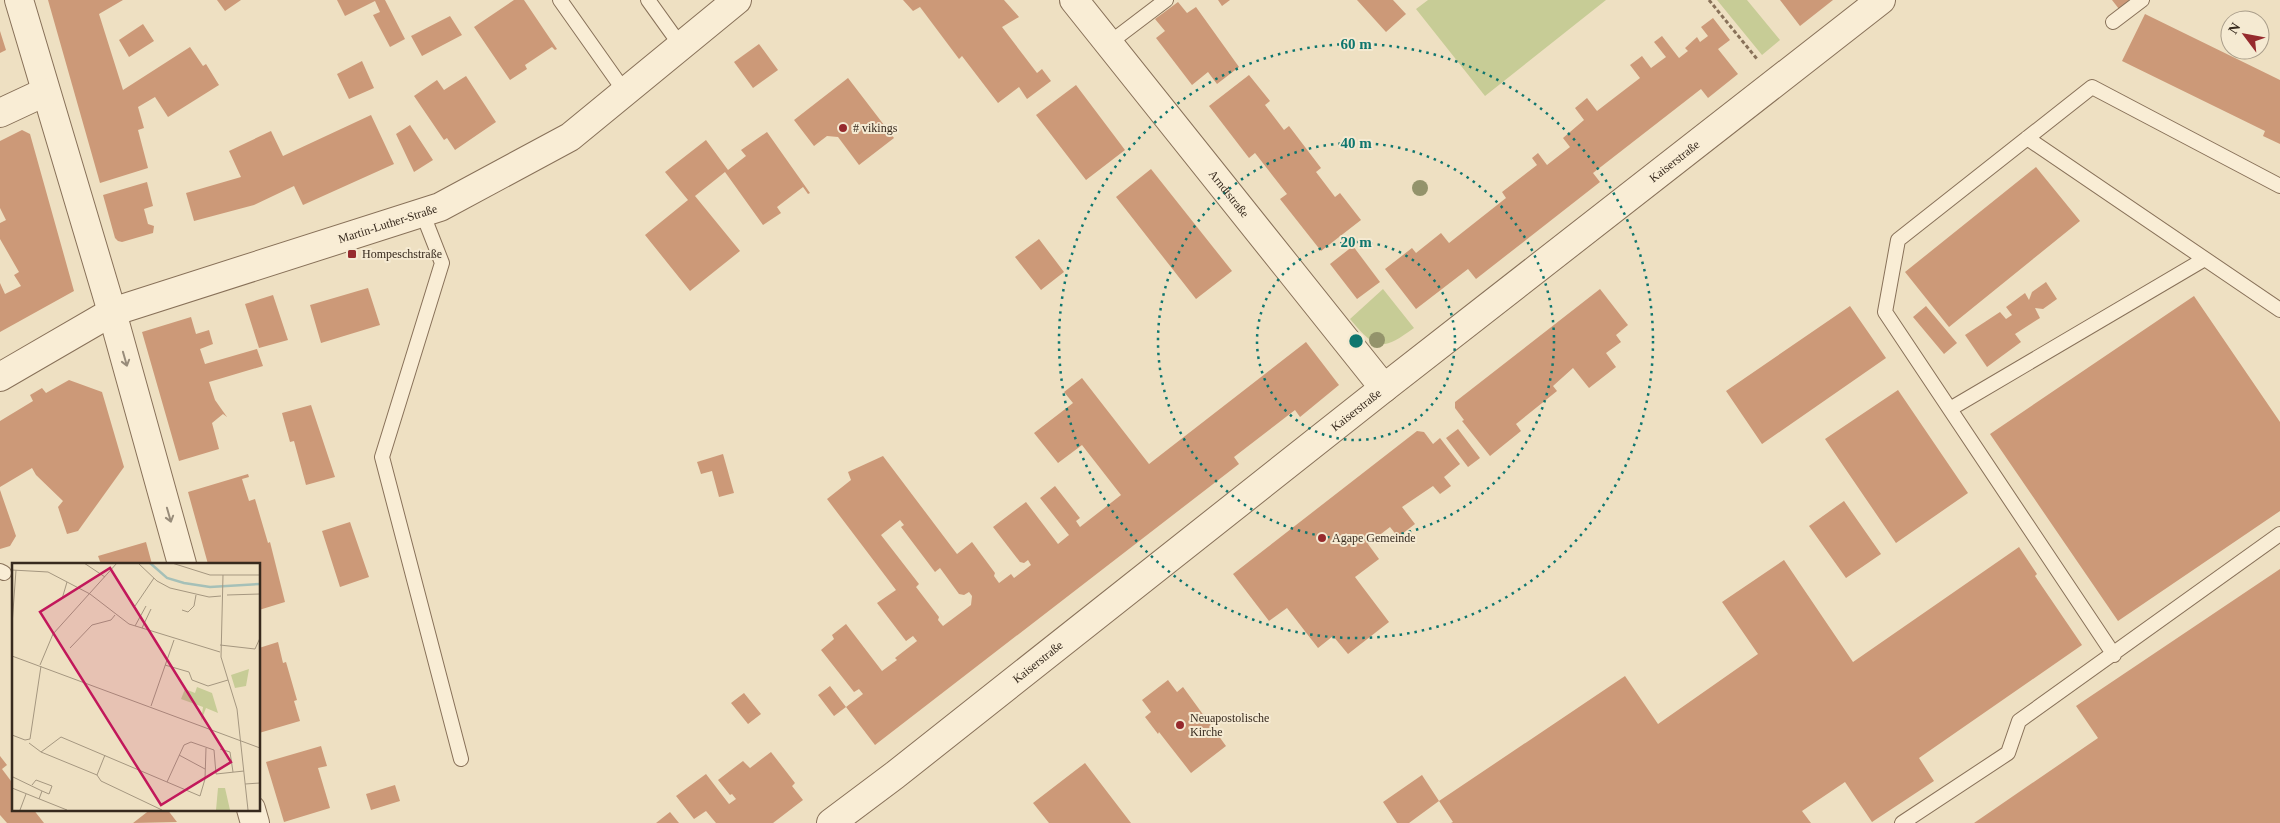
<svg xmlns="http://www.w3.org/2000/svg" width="2280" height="823" viewBox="0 0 2280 823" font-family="'Times New Roman',serif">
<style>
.green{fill:#c7cc96}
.building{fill:#cc9978;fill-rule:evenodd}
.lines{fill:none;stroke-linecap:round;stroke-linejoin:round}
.service-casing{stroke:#887159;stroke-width:16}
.minor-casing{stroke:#887159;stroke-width:30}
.path{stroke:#887159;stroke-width:3;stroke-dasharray:4 2.5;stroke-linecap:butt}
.service{stroke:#f9edd5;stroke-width:14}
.minor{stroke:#f9edd5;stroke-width:28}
.tree{fill:#93936b}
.oneway{stroke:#988c7a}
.ring{fill:none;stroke:#0f766e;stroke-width:2.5;stroke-dasharray:2.5 5}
.poi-dot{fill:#962a2d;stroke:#f5ead2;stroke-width:2}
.labels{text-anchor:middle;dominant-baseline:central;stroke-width:4;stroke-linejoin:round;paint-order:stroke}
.poi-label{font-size:12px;fill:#372a1e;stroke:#f5ead2;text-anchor:start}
.street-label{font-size:12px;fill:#372a1e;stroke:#f5ead2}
.inset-river{fill:none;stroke:#a5c0b8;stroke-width:2.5}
.inset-road{fill:none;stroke:#a59780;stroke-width:1}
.view{fill:#c2185b;fill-opacity:0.15;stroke:#c2185b;stroke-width:2.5}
.inset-edge{fill:none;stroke:#372a1e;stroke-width:2.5}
.centre{fill:#0f766e;stroke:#f5ead2;stroke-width:2.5}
.ring-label{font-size:15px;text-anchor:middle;font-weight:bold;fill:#0f766e;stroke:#f5ead2;stroke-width:4;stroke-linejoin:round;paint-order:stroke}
</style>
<rect width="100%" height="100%" fill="#eee0c2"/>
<path class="green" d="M1428 0H1606L1485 96 1416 9Z
M1717 0H1747L1780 40 1762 55Z
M1383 289 1414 328C1381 352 1376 350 1350 319Z"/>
<path class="building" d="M48 0H123L99 14 123 90 190 47 203 66 206 64 219 85 168 117 155 97 138 107 144 128 138 130 148 168 100 183Z
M217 0H241L225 11Z
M337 0H385L405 39 390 47 373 15 380 12 375 1 345 16Z
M514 0H524L557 49 555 50 552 47 525 65 527 69 510 80 474 27Z
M903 0H1004L1019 17 1002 27 1037 73 1042 69 1051 81 1027 99 1019 87 998 103 962 56 959 59 920 7 913 11Z
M1218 0H1230L1222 6Z
M1357 0H1393L1406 14 1386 32Z
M1780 0H1833L1800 26Z
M2112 0H2129L2119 9Z
M1178 2 1187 13 1196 7 1239 67 1217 84 1208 72 1192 85 1156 38 1165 31 1155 19Z
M2145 14 2280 80V144L2263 136 2265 131 2122 61Z
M450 16 462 35 422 56 411 36Z
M1713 18 1730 40 1718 49 1738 74 1708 98 1701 89 1593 173 1600 182 1476 279 1468 269 1416 309 1385 269 1412 248 1416 253 1441 233 1449 243 1506 198 1502 192 1537 165 1532 158 1538 153 1547 165 1570 147 1563 138 1584 120 1575 108 1587 98 1597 111 1640 78 1630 65 1642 56 1651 68 1666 57 1654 42 1662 36 1679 58 1688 51 1685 48 1697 37 1700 42 1708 36 1701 27Z
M143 24 154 41 129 57 119 40Z
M0 31 6 50 0 53Z
M759 44 778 70 753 88 734 62Z
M362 61 374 88 349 99 337 74Z
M1249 75 1270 101 1265 105 1284 130 1289 126 1321 168 1316 172 1335 197 1340 193 1361 220 1321 251 1280 199 1287 194 1255 153 1249 158 1209 106Z
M466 76 496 122 455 150 447 138 444 140 414 96 437 80 444 90Z
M848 78 894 138 859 165 838 137 827 136 814 146 794 120Z
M1076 85 1125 150 1086 180 1036 115Z
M371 115 394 164 303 205 294 186 254 205 194 221 186 193 241 177 229 151 271 131 283 156Z
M410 125 433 160 414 172 396 134Z
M22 130 30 134 74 291 0 332V283L5 294 21 286 14 275 19 272 0 239V223L6 220 0 208V141Z
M767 132 810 193 808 194 803 187 777 207 781 213 763 225 725 172 695 196 740 251 690 291 645 235 688 200 665 172 706 140 728 170 746 156 741 150Z
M2036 167 2080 221 1949 327 1905 272Z
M1151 169 1232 271 1196 299 1116 197Z
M147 182 153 206 144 209 148 224 154 226 153 233 122 242 118 241 115 238 103 195Z
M1039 239 1064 272 1041 290 1015 257Z
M1353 246 1380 282 1357 299 1330 264Z
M2046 282 2057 299 2043 309 2035 308 2040 318 2015 334 2021 342 1987 367 1965 335 2000 312 2006 319 2012 315 2006 307 2025 293 2029 300 2032 292Z
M368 288 380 325 321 343 310 305Z
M1600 289 1628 325 1616 335 1621 342 1606 353 1616 367 1589 388 1573 368 1553 386 1557 391 1516 424 1521 431 1490 456 1462 421 1464 420 1455 408V402Z
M273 295 288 340 259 348 245 304Z
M2194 296 2280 422V511L2118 621 1990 434Z
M1850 306 1886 358 1762 444 1726 391Z
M1926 306 1957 343 1944 354 1913 317Z
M191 317 196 334 209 330 213 344 200 349 205 364 257 349 263 366 209 382 215 400 227 417 223 414 212 423 219 449 179 461 142 332Z
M1306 342 1339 385 1311 408 1300 417 1295 410 1234 457 1239 464 875 745 846 707 834 716 818 695 830 686 846 707 863 694 859 689 854 692 821 650 834 639 832 635 846 624 882 671 897 660 895 658 917 641 913 636 906 641 877 603 896 590 827 499 851 480 848 472 883 456 957 554 972 542 995 573 994 576 999 583 1011 574 1014 578 1031 565 1028 560 1024 563 1020 562 993 527 1026 502 1058 544 1069 535 1040 498 1055 486 1080 518 1076 521 1080 527 1121 495 1082 445 1058 463 1034 433 1073 403 1064 392 1082 378 1149 464ZM900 520 904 525 901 527 935 572 940 568 959 594 964 595 969 592 972 596 971 605 943 626 938 620 939 617 916 587 919 584 881 535Z
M69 380 102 392 124 467 78 531 67 534 58 507 63 501 36 475 32 468 0 487V421L33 401 30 395 42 388 46 393Z
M1898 390 1968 493 1896 543 1825 439Z
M311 405 335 477 306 485 294 441 290 442 282 413Z
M1458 429 1480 458 1468 467 1446 438Z
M1417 431 1424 432 1433 444 1440 438 1460 464 1444 477 1451 486 1440 494 1433 486 1402 507 1415 524 1398 537 1390 527 1368 544 1379 559 1355 577 1389 622 1348 654 1333 636 1318 648 1287 608 1269 621 1233 574Z
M723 454 734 493 719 497 712 471 701 474 697 462Z
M248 474 249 477 242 479 249 501 255 499 268 543 270 542 285 602 259 610V564H208L188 492Z
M0 490 16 536 10 546 0 549Z
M1844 501 1881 554 1846 578 1809 526Z
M350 522 369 577 340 587 322 531Z
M146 542 152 564H101L98 556Z
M2019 547 2037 574 2035 576 2082 645 1919 758 1934 781 1872 822 1845 782 1802 811 1811 823H1451L1453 822 1439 801 1625 676 1658 724 1758 654 1722 602 1784 560 1853 662Z
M2280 569V823H1974L2098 738 2076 706Z
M278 642 283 663 286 662 297 700 294 701 300 721 259 733V648Z
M1168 680 1177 692 1183 687 1226 746 1191 773 1159 732 1158 734 1145 717 1151 712 1142 700Z
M744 693 761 714 748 724 731 703Z
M321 746 327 766 318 768 330 808 284 822 266 762Z
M771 752 795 783 792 786 803 800 773 823H716L706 811 694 819 676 796 706 774 729 804 736 799 732 794 730 795 718 780 743 761 750 768Z
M0 756 7 765 2 769 14 785V809H33L44 823H7L0 815Z
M1085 763 1131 823H1049L1033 803Z
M1422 775 1439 801 1409 823H1397L1383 802Z
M395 785 400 801 371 810 366 794Z
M151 809H167L177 822 133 823Z
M670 812 679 823H656Z"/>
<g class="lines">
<g class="service-casing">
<path id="service" d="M560 0 625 92
M648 0 681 46
M2113 22 2142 0
M1108 44 1166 0
M2027 138 2280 310
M422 212 442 263 382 457 461 759
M1950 409 2203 260
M0 571 4 573
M2114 655 1885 312 1898 240 2092 87 2280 186
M1902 823 2008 753 2019 721 2280 534"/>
</g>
<g class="minor-casing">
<g id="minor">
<path d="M19 0 112 312 182 564"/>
<path id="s1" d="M1074 0 1384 388"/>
<path d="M0 113 45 92"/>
<path id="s2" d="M0 377 112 312 440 207 570 137 737 0"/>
<path d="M251 809 255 823"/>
<path id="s3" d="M831 823 895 775 1384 388 1881 0"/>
</g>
</g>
<path class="path" d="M1709 0 1757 59"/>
<use href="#service" class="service"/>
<use href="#minor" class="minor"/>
</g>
<g class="tree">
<circle cx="1420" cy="188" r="8"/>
<circle cx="1377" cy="340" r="8"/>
</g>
<defs><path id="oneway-shaft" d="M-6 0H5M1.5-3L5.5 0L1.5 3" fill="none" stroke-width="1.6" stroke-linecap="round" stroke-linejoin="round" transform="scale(1.25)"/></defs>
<g class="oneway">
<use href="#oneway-shaft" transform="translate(125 359) rotate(74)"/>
<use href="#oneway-shaft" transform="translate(169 515) rotate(74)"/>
</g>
<g class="ring">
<circle cx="1356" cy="341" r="99"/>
<circle cx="1356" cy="341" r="198"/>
<circle cx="1356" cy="341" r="297"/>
</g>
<g class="poi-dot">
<circle cx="843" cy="128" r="5"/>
<rect x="347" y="249" width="10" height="10" rx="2.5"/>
<circle cx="1322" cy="538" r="5"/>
<circle cx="1180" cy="725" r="5"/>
</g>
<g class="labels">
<g class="poi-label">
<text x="853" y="128"># vikings</text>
<text x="362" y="254">Hompeschstraße</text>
<text x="1332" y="538">Agape Gemeinde</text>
<text x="1190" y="718">Neuapostolische<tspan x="1190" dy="14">Kirche</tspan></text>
</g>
<g class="street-label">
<text stroke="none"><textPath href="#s3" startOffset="1072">Kaiserstraße</textPath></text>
<text stroke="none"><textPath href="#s1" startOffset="248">Arndtstraße</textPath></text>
<text stroke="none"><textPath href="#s2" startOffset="419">Martin-Luther-Straße</textPath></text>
<text stroke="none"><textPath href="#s3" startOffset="668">Kaiserstraße</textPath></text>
<text stroke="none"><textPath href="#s3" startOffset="262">Kaiserstraße</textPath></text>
</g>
</g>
<g transform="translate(12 563)">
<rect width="248" height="248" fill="#eee0c2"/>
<path d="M237 106 234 123 223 125 219 112ZM185 124 200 130 206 150 194 145 189 158 191 144 169 136 173 126 183 130ZM206 225H213L218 247H204Z" fill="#c7cc96"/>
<path class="inset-river" d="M138 0 155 15 172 20 198 24 248 21"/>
<path class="inset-road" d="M72 0 93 14M126 0 145 18 158 25 197 34 209 33M160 0 198 12H248M0 7 36 9 78 31 117 61 208 89M211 12 209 94 225 146 236 247M215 32 248 31M50 36 55 19M123 43 142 15M170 47 176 49 182 43 184 32M0 62 4 7M123 63 134 43M130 65 139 46M208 82 243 86 248 75M58 85 80 62 99 57 103 52M0 93 248 185M28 102 41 71 105 0M153 102 177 109 180 117 196 123 216 117M139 143 162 77M0 172 13 177 18 176 29 103M17 180 29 189 49 174 188 233 193 216 194 185M208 186 218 189 221 209M29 189 85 212 93 192M167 192 193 206M85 212 89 218 150 247M1 214 30 228 27 236M155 219 172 182 179 179 202 187 204 211 232 208M233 221 248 220M20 222 24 217 40 223 37 231 30 228M0 225 55 247M8 247 14 231"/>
<path class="view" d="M98 5 219 199 149 242 28 49Z"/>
<rect width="248" height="248" class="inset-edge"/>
</g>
<circle cx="1356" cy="341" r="8" class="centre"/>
<g class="ring-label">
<text x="1356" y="49">60 m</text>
<text x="1356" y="148">40 m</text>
<text x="1356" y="247">20 m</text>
</g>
<g transform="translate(2245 35) rotate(302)"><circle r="24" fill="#f5ead2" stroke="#a99d8a"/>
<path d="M0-4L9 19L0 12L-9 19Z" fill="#962a2d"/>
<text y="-8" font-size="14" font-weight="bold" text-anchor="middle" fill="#372a1e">N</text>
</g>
</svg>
